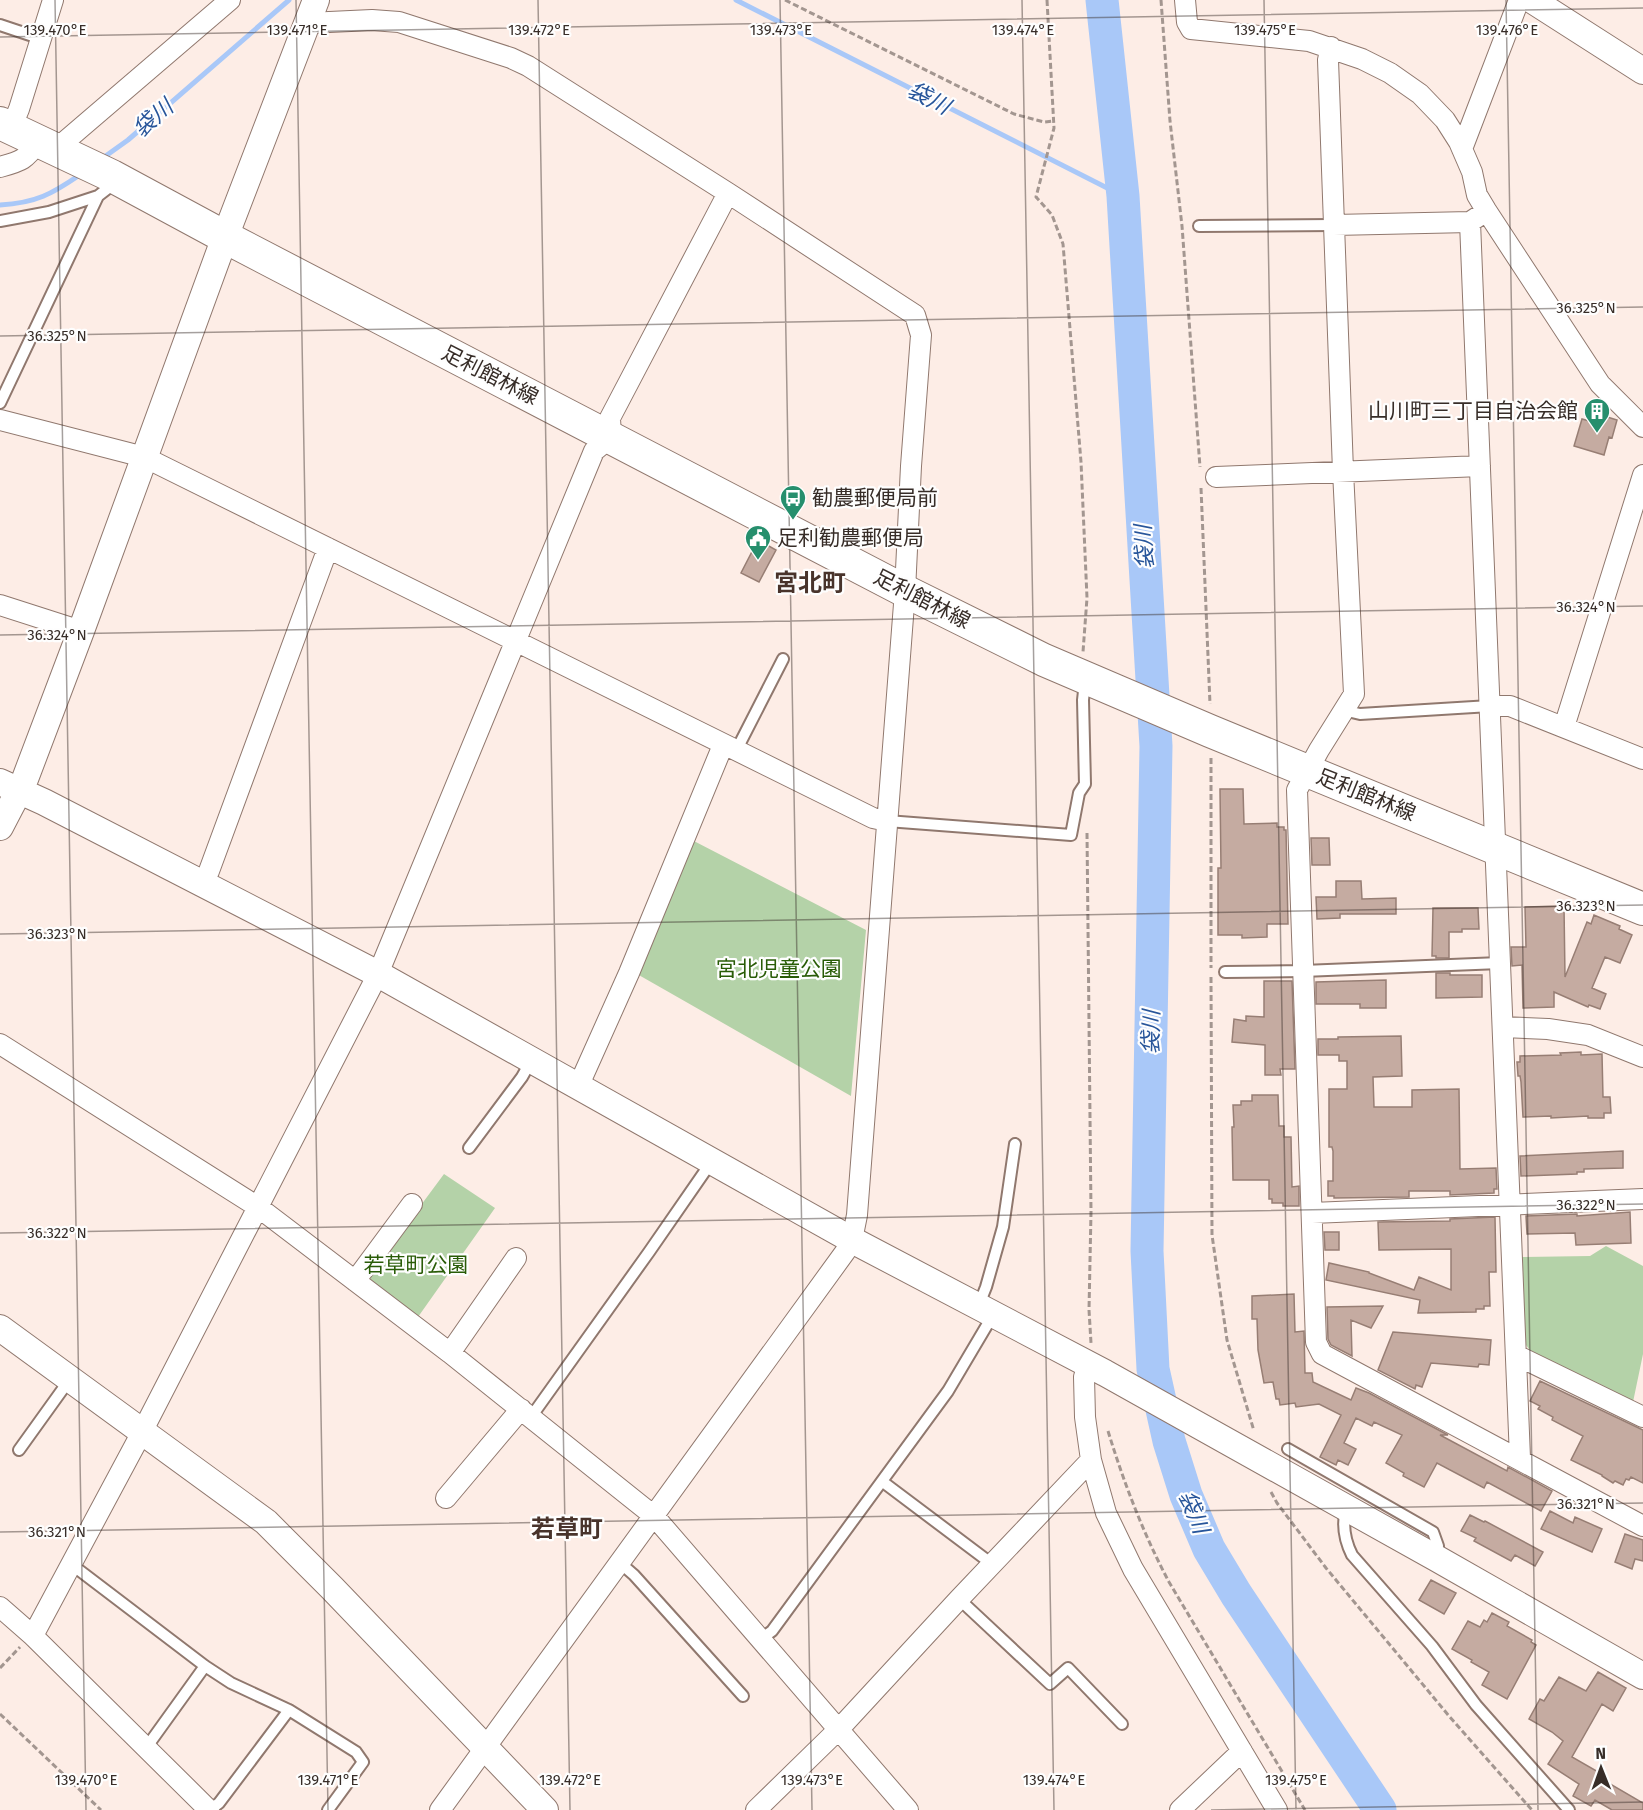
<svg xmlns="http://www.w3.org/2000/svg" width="1643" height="1810" viewBox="0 0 1643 1810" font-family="'Fira Sans','Noto Sans JP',sans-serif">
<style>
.green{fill:#b4d2a8}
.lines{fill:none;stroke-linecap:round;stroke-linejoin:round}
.stream{stroke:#a9c8f8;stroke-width:5}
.river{stroke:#a9c8f8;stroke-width:33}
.building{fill:#c5aba1;stroke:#977e74;stroke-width:1.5}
.service-casing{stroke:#90786e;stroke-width:14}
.minor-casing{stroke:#90786e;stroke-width:22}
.tertiary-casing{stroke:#90786e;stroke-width:28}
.primary-casing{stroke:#90786e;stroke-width:34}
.path{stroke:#a39690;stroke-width:3;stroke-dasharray:6 3;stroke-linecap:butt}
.service{stroke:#fff;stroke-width:10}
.minor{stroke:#fff;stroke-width:20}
.tertiary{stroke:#fff;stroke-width:26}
.primary{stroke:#fff;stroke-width:32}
.ticks{fill:none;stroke:#372d28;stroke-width:1.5;stroke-opacity:0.45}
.labels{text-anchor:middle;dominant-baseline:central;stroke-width:4.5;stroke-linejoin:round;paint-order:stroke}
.street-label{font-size:21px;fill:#372d28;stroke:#fefefe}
.poi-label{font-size:21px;fill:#372d28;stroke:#fefefe;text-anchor:start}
.park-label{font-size:21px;fill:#295c07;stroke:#fefefe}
.water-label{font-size:22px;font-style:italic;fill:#27559a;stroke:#fefefe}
.quarter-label{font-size:24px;font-weight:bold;fill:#48332b;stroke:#fefefe}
.ticks-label{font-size:15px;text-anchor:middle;fill:#372d28;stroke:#fefefe;stroke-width:4.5;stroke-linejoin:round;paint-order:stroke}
</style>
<rect width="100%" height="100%" fill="#fdede6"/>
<path class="green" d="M690 839 866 930 851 1096 637 974Z
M444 1174 495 1208 418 1317 367 1278Z
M1606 1246 1643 1266V1354L1633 1402 1533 1355 1524 1342 1521 1257 1590 1256Z"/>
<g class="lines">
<path class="stream" d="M736 0 1123 196
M100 160 128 140 289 0
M0 205C36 203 52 194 81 174"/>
<path class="river" d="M1102 0 1123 196 1156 746 1147 1251 1153 1369 1169 1441 1186 1495 1209 1549 1236 1594 1380 1810"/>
</g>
<path class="building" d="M1604 416 1617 420 1612 438 1609 437 1604 455 1574 446 1582 419 1593 422 1595 417 1603 419Z
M758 540 776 550 759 582 741 573Z
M1220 789H1243L1244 824 1277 823V827H1284V830H1286L1288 924H1267V937L1242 938V935H1218V868H1221Z
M1311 838H1329L1330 865H1312Z
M1336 881H1361L1362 899 1396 898V914H1340V918L1317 919 1316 897H1336Z
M1564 906 1565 977 1587 922 1591 924 1594 915 1620 926 1619 929 1632 935 1620 963 1605 957 1592 988 1606 994 1600 1009 1589 1005 1588 1007 1554 992V1007L1523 1008 1522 965 1512 966 1511 947H1526L1525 907Z
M1433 908H1478L1479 929H1462V932H1449V958H1436V956H1432Z
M1436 973H1450V975H1482V997L1436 998Z
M1386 980V1008H1360V1004H1316V982Z
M1264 981H1292L1295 1069H1280L1281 1075H1265V1045L1232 1042 1234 1019 1246 1021V1016L1264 1017Z
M1401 1036 1402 1076 1373 1077 1374 1107H1412V1090L1459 1089 1460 1169 1496 1168 1497 1189H1494V1193L1450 1195V1191H1409V1197L1334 1198V1196H1328V1181H1333V1151L1332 1147H1329V1089H1347V1061H1339V1055H1318V1039H1338V1037Z
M1581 1052V1055L1602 1054 1603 1097H1610L1611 1113H1604V1118H1588V1116L1551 1118V1116L1523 1117 1521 1082 1520 1076H1518L1517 1062H1520V1056L1561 1055 1560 1053Z
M1252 1095H1278L1279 1126H1284V1137H1291L1292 1187 1299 1186V1206H1283V1203H1272V1199H1269V1180H1233L1232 1127H1234L1233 1105H1241V1101H1252Z
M1623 1151V1168L1584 1169V1172H1577V1174L1521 1176 1520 1156Z
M1630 1212 1631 1243 1576 1245 1575 1233 1527 1234 1526 1216 1577 1214V1216Z
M1495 1217 1496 1272H1489L1490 1306H1484V1309H1476V1312L1418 1313 1420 1300 1326 1280 1329 1263 1369 1272V1273L1414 1290 1419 1277 1451 1290V1249L1379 1250 1378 1222 1450 1221V1219Z
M1324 1232H1339V1250H1325Z
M1294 1294 1295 1332 1304 1331 1305 1373H1312L1313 1382 1351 1400 1356 1388 1369 1393 1448 1435H1440L1507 1471 1508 1467 1552 1491 1541 1511 1487 1482 1484 1488 1437 1463 1424 1487 1403 1476 1404 1473 1386 1463 1402 1435 1374 1422 1372 1426 1356 1418 1344 1443 1356 1449 1348 1465 1338 1460 1336 1465 1320 1457 1341 1415 1319 1404 1296 1407 1295 1403 1280 1405 1279 1399H1276L1273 1382 1264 1383 1258 1350 1257 1319H1252V1296Z
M1383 1306 1371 1328 1351 1320 1352 1356 1331 1345 1328 1339 1327 1307Z
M1393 1332 1491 1340 1489 1365 1479 1364 1478 1367 1431 1363 1422 1387 1416 1385 1415 1389 1378 1370Z
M1540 1381 1643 1430V1483L1631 1477 1629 1480 1626 1479 1623 1485 1615 1481 1613 1483 1602 1476V1475L1571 1460 1583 1436 1552 1420 1553 1417 1538 1409 1540 1406 1530 1401Z
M1550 1511 1573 1523 1575 1517 1602 1529 1592 1552 1541 1529Z
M1470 1515 1484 1522 1485 1521 1543 1552 1535 1566 1515 1555 1511 1561 1474 1541 1476 1538 1461 1531Z
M1625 1534 1643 1540V1561L1635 1559 1632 1569 1615 1562Z
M1431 1580 1456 1593 1444 1614 1419 1600Z
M1492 1613 1509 1622 1507 1626 1532 1640 1531 1642 1536 1645 1507 1699 1482 1685 1489 1672 1471 1662 1472 1660 1452 1649 1468 1621 1480 1627 1484 1620 1487 1622Z
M1598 1672 1626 1688 1613 1711 1602 1704 1572 1757 1607 1777 1605 1781 1643 1803V1810H1612L1595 1800 1591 1806 1573 1796 1579 1784 1548 1764 1563 1741 1552 1732 1529 1719 1540 1699 1544 1701 1559 1677 1586 1691Z"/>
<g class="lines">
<g class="service-casing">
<path id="service" d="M0 25 42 39
M0 221 49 212 98 196
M1199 226 1334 225
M0 403 98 196 116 182
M1343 710 1360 714 1490 706
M736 751 783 659
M887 821 1071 835 1079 793 1085 784 1083 700 1085 682
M1225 972 1303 971 1500 963
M469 1148 522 1077 531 1061
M978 1307 986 1287 1003 1227 1015 1144
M531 1417 649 1252 712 1161
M1288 1449 1433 1532 1438 1546 1436 1557
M19 1450 70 1379
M883 1482 992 1564
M1346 1509C1342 1525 1344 1539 1352 1555L1432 1646 1476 1705 1569 1810
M619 1562 634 1575 743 1696
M71 1564 205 1666 231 1683 289 1710 356 1752 363 1762 328 1810
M959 1599 1050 1684 1068 1668 1122 1724
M761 1639 772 1631 948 1391 993 1315
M146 1748 205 1666
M210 1810 219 1803 289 1710"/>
</g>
<g class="minor-casing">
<path id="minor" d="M1185 0 1187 22 1191 29 1309 41 1362 59 1390 73 1420 94 1445 120 1459 142 1472 172 1477 195 1486 210 1600 384 1643 427
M308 23 372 20 399 22 511 58 528 66 728 193 915 315 921 335 911 466 905 591 857 1215 852 1240 845 1252 440 1810
M1331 47 1328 60 1343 471 1354 694 1319 750 1297 790 1316 1342 1322 1354 1643 1526
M11 128 19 109 53 0
M56 149 230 0
M1462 149 1519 0
M0 167C22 161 25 160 39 141
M1470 222 1520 1458
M1334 225 1470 222 1479 216
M0 420 144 457 873 818 887 821
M1216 477 1480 466
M0 605 81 631
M1490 706H1510L1643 759
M1564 727 1643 475
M202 884 209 871 328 548
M1503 1027 1548 1029 1588 1035 1643 1057
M0 1044 258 1207 450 1353 654 1516 908 1810
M578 1087 629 973 723 745
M1312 1213 1643 1199
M355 1281 412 1204
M450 1353 516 1258
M1516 1355 1643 1417
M1088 1365 1084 1377 1085 1417 1091 1460 1106 1513 1133 1569 1277 1810
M446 1498 521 1409
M0 1607 32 1635 209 1810
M32 1635 36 1630 142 1432 378 974 594 451 611 437 610 418 728 193
M756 1810 839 1729 959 1599 1091 1460
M1180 1810 1242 1751"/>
</g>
<g class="tertiary-casing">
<path id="tertiary" d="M1532 0 1643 71
M0 782 44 802 378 974 852 1240 1105 1373 1436 1558 1643 1676
M0 827 25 779 81 631 225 237 316 0
M0 1328 266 1522 332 1588 545 1810"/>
</g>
<g class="primary-casing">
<path id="primary" d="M0 123 112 176 225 237 905 591 1044 660 1210 731 1643 909"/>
</g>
<path class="path" d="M785 0 1014 114 1044 122 1054 121
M1047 0 1054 128 1036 197 1052 215 1063 244 1081 462 1087 598 1083 652
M1161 0 1170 121 1182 226 1200 467
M1201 488 1210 704
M1211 758V968
M1087 833 1091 1212 1089 1310 1091 1343
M1211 977 1212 1235 1227 1340 1254 1431
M1108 1431C1124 1483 1143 1533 1169 1582L1305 1810
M1271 1492 1277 1503 1326 1568 1449 1716 1532 1810
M0 1668 20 1647
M0 1714 101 1810"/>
<use href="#service" class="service"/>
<use href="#minor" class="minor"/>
<use href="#tertiary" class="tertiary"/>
<use href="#primary" class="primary"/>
</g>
<path class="ticks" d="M55 0 86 1810M296 0 328 1810M538 0 570 1810M780 0 812 1810M1022 0 1054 1810M1264 0 1296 1810M1506 0 1538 1810M0 37 1643 8M0 336 1643 307M0 635 1643 606M0 934 1643 905M0 1233 1643 1204M0 1532 1643 1503M1211 1810 1643 1802"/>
<defs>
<g id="building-pin" transform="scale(1.35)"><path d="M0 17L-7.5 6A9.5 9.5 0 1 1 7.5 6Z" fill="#268f6d" stroke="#fefefe"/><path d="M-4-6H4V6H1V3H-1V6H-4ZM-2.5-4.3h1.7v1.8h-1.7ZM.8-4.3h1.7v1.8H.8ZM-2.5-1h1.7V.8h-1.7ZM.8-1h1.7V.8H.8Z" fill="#fff"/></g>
<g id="bus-pin" transform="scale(1.35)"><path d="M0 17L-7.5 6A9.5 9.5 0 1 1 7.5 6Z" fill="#268f6d" stroke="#fefefe"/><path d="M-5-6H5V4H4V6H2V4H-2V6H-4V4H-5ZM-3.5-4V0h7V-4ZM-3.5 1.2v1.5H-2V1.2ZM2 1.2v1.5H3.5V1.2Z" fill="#fff"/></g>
<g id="civic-pin" transform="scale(1.35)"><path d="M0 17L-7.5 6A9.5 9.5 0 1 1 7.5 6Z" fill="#268f6d" stroke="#fefefe"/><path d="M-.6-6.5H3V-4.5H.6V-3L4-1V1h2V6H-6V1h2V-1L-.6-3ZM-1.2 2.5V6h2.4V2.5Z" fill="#fff"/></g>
</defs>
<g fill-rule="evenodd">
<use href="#building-pin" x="1597" y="411"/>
<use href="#bus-pin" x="793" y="498"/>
<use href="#civic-pin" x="758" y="538"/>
</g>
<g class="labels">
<g class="street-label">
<text transform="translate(490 375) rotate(27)">足利館林線</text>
<text transform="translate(922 599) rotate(27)">足利館林線</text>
<text transform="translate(1366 795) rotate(22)">足利館林線</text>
</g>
<g class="poi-label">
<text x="1578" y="411" text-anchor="end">山川町三丁目自治会館</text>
<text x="812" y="498">勧農郵便局前</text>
<text x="777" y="538">足利勧農郵便局</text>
</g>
<g class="park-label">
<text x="779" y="969">宮北児童公園</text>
<text x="416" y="1265">若草町公園</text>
</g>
<g class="water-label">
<text transform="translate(929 98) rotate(27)">袋川</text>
<text transform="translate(153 118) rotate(-41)">袋川</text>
<text transform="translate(1144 547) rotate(-93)">袋川</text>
<text transform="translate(1151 1032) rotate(-89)">袋川</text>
<text transform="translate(1194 1512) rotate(68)">袋川</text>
</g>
<g class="quarter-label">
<text x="810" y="583">宮北町</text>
<text x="567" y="1529">若草町</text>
</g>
</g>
<g class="ticks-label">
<text x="55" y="35">139.470°E</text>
<text x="297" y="35">139.471°E</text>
<text x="539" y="35">139.472°E</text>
<text x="781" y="35">139.473°E</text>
<text x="1023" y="35">139.474°E</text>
<text x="1265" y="35">139.475°E</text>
<text x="1507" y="35">139.476°E</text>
<text x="1586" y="313">36.325°N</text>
<text x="57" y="341">36.325°N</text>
<text x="1586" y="612">36.324°N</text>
<text x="57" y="640">36.324°N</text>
<text x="1586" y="911">36.323°N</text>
<text x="57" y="939">36.323°N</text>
<text x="1586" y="1210">36.322°N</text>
<text x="57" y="1238">36.322°N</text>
<text x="1586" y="1509">36.321°N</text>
<text x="57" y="1537">36.321°N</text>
<text x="86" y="1785">139.470°E</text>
<text x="328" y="1785">139.471°E</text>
<text x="570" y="1785">139.472°E</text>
<text x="812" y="1785">139.473°E</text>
<text x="1054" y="1785">139.474°E</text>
<text x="1296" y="1785">139.475°E</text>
</g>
<g transform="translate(1601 1768) rotate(359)" stroke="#fefefe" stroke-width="4.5" paint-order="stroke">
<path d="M0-4.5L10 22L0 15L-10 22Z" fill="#372d28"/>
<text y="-9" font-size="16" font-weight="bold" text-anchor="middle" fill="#372d28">N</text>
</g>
</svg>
